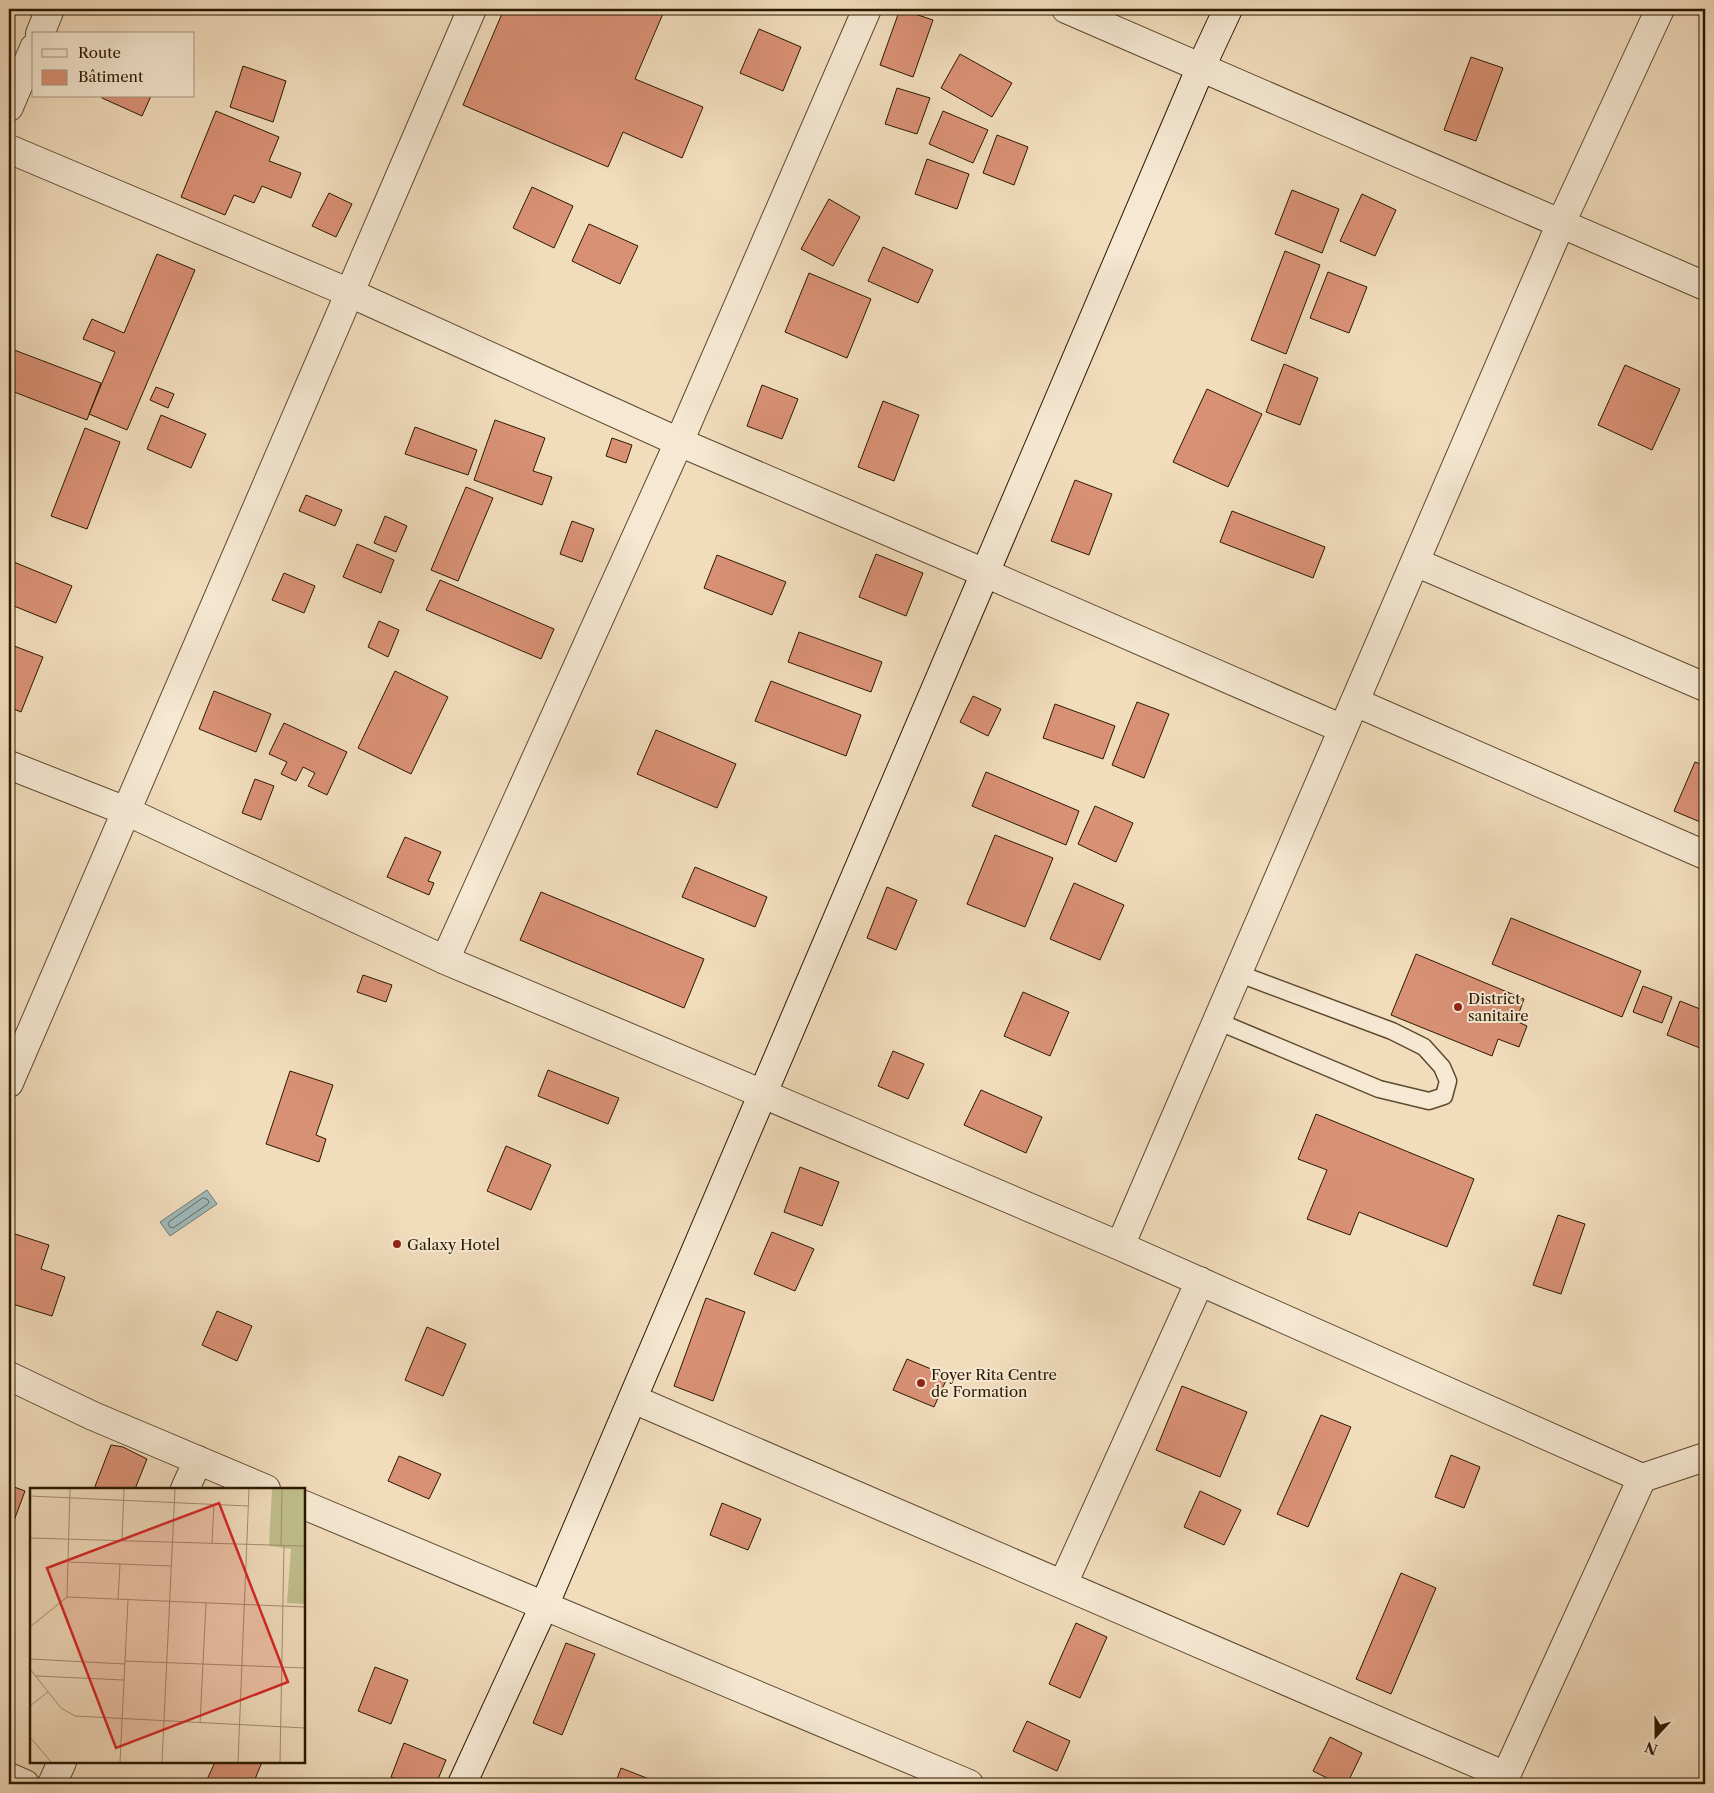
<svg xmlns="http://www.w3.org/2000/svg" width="1714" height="1793" viewBox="0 0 1714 1793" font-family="'Libre Caslon Text',serif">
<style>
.water{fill:#9fb9bb;stroke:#717970}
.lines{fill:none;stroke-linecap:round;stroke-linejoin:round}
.shore{stroke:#65695e;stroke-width:1}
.building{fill:#d99175;stroke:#2b1900}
.service-casing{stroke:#5c4a2f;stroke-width:19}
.minor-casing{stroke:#5c4a2f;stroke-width:30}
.secondary-casing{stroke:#2b1900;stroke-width:30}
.service{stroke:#f6e8d3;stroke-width:16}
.minor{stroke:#f6e8d3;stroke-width:28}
.secondary{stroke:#f6e8d3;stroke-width:28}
.poi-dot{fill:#8f2418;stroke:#f6e8d3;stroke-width:2}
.labels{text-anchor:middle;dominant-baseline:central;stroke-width:4;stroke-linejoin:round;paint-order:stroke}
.poi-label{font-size:15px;fill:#2b1900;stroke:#f6e8d3;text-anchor:start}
.inset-road{fill:none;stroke:#a28e71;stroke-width:1}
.view{fill:#d62828;fill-opacity:0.15;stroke:#d62828;stroke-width:2.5}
.inset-edge{fill:none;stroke:#2b1900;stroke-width:2.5}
</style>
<rect width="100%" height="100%" fill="#f1dcbc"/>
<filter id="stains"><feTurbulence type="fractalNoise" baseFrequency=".004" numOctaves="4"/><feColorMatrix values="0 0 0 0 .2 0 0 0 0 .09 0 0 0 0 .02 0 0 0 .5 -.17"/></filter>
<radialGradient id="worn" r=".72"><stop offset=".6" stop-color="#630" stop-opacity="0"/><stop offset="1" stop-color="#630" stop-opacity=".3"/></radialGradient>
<path class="water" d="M207 1190 217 1204 170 1236 160 1222Z"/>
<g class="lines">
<path class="shore" d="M203 1198 207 1199 209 1202 208 1204 173 1228 170 1227 168 1224 169 1222Z"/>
</g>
<path class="building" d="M504 9H665L635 79 703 107 682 158 623 132 608 167 463 105Z
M900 9 933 20 913 77 880 65Z
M759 29 801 47 783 91 740 73Z
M960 54 1012 83 992 117 941 88Z
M1471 57 1503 68 1476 141 1444 130Z
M243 66 286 81 273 122 230 107Z
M897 88 930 98 917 134 885 124Z
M102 96H151L142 116 102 98Z
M216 111 279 137 269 161 301 173 291 198 262 186 254 203 234 195 225 215 181 197Z
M943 111 988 130 973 163 929 144Z
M997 135 1028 147 1014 185 983 173Z
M927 159 969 174 957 209 915 194Z
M532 187 573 206 554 248 513 228Z
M1292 190 1339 209 1322 253 1275 234Z
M329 193 352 204 336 237 312 226Z
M1362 194 1396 210 1375 256 1340 241Z
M829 199 860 217 833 266 801 249Z
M589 224 638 246 620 284 572 261Z
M883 247 933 270 918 303 868 281Z
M1285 251 1320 265 1286 354 1251 340Z
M157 254 195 270 127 430 89 414 115 352 83 339 92 319 124 333Z
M1328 272 1367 287 1349 333 1310 318Z
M809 273 871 299 847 358 785 332Z
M9 348 101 383 87 420 9 390Z
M1284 364 1318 378 1300 425 1266 412Z
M1625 365 1680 389 1652 450 1598 425Z
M762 385 798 399 782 439 747 426Z
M156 387 174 394 168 408 150 400Z
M1207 389 1262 414 1228 487 1173 462Z
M883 401 919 415 894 481 858 467Z
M161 415 206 434 191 468 147 449Z
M495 420 545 438 533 471 552 477 542 505 474 480Z
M415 427 477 450 468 475 405 454Z
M85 428 120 442 87 529 51 516Z
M612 438 632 445 626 463 606 456Z
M1075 480 1112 494 1089 555 1051 541Z
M466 487 493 498 458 581 431 570Z
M306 495 342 510 335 526 299 511Z
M1232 511 1325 547 1313 578 1220 542Z
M385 516 407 526 396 552 374 543Z
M572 521 594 529 582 562 560 554Z
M357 544 394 560 381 593 343 577Z
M876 554 923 573 906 616 859 597Z
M717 555 786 582 772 615 704 588Z
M9 560 72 586 56 623 9 604Z
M284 573 315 586 304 613 272 600Z
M440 580 554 629 541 659 426 610Z
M379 621 399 630 388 657 368 647Z
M799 632 882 662 871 692 788 662Z
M9 644 43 657 21 712 9 707Z
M395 671 448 697 411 774 358 748Z
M771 681 861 715 846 756 755 721Z
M214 691 271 714 256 752 199 729Z
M973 696 1001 709 988 736 960 722Z
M1137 702 1169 714 1144 778 1112 765Z
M1055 704 1115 726 1103 759 1043 738Z
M284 723 347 752 327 795 308 786 315 773 303 767 296 781 281 774 287 762 269 754Z
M656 730 736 764 717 808 637 774Z
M1695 762 1705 766V824L1674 811Z
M986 772 1079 811 1066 845 972 806Z
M255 779 274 786 261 820 242 813Z
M1095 806 1133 823 1116 862 1078 844Z
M995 835 1053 858 1025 927 967 904Z
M405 837 441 852 428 881 434 883 429 895 387 877Z
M695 867 767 897 755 927 682 897Z
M1074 883 1124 905 1100 960 1050 939Z
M887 887 917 900 896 950 867 938Z
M541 892 704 959 684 1008 520 940Z
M1511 918 1641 971 1622 1017 1492 964Z
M1416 954 1524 999 1516 1021 1527 1026 1519 1047 1498 1039 1492 1056 1391 1015Z
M363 975 392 985 386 1002 357 992Z
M1643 986 1672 997 1662 1023 1633 1012Z
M1023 992 1069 1012 1050 1056 1004 1036Z
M1680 1001 1705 1011V1050L1667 1035Z
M893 1051 924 1064 908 1099 878 1086Z
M548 1070 619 1098 608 1124 538 1096Z
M290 1071 333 1085 316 1135 326 1139 319 1162 266 1144Z
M981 1090 1042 1117 1026 1153 964 1125Z
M1316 1114 1474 1179 1447 1247 1359 1212 1350 1235 1307 1219 1327 1170 1298 1159Z
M506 1146 551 1165 531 1210 487 1191Z
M800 1167 839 1182 822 1226 784 1212Z
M1558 1215 1585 1224 1561 1294 1533 1285Z
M9 1232 49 1245 41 1269 65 1277 52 1316 9 1303Z
M772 1232 814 1249 795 1291 754 1274Z
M706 1298 745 1312 713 1401 674 1386Z
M217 1311 252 1326 237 1361 202 1345Z
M427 1327 466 1344 443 1396 405 1380Z
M907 1359 948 1376 934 1407 893 1390Z
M1182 1386 1247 1412 1220 1477 1156 1450Z
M1321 1415 1351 1427 1308 1527 1277 1514Z
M111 1445 123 1447 147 1459 135 1489H94Z
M1451 1455 1480 1467 1464 1508 1435 1497Z
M399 1456 441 1474 429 1499 388 1481Z
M9 1485 25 1491 9 1534Z
M1200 1491 1241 1510 1224 1545 1184 1527Z
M722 1503 761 1519 748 1550 710 1535Z
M1401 1573 1436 1588 1391 1694 1356 1679Z
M1076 1623 1107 1637 1080 1698 1049 1684Z
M566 1643 595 1654 562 1735 533 1723Z
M375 1667 408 1680 391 1724 358 1711Z
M1027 1721 1070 1741 1057 1771 1013 1751Z
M1330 1737 1362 1753 1347 1784H1339L1313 1771Z
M404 1743 446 1760 436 1784H409L391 1777Z
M215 1762H262L253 1784H205Z
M621 1768 662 1784H615Z"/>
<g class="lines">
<g class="service-casing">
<path id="service" d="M1217 1021 1379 1089 1429 1101 1444 1096 1448 1081 1442 1067 1424 1047 1392 1031 1237 973"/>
</g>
<g class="minor-casing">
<path id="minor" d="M1066 9 1705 286
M40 34 50 9
M9 107 34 48
M9 149 350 293 679 442 985 573 1343 729
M1415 562 1705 687
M1355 702 1705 855
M9 765 126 811 445 960 763 1094 1120 1246 1642 1478
M445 960 679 442 867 9
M9 1083 472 9
M1120 1246 1561 223 1660 9
M9 1376 93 1416 266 1489
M633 1399 1506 1776
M185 1489 198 1460
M304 1505 969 1784
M1063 1584 1200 1281
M9 1777 25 1784
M52 1784 62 1762
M1502 1784 1642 1478 1705 1457"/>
</g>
<g class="secondary-casing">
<path id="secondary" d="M462 1784 544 1606 1201 67 1228 9"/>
</g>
<use href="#service" class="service"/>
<use href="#minor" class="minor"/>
<use href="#secondary" class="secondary"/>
</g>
<g class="poi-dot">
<circle cx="1458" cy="1007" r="5"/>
<circle cx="397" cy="1244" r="5"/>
<circle cx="921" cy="1383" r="5"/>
</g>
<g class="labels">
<g class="poi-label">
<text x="1468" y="998">District<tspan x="1468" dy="17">sanitaire</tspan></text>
<text x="407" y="1244">Galaxy Hotel</text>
<text x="931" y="1374">Foyer Rita Centre<tspan x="931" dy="17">de Formation</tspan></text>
</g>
</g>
<g transform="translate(30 1488)">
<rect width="275" height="275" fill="#f1dcbc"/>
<path d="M242 1H275V116L257 115 261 61 239 58Z" fill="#c0bf8c"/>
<path class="inset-road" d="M0 8 218 18M0 50 275 58M92 53 94 1M182 55 184 16M251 57 252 1M39 74 141 78M37 109 275 119M88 112 90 76M0 139 37 109 40 1M0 171 95 176M95 173 275 180M0 181 31 220 45 228 275 240M6 188 94 192M0 218 18 204M170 235 176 115M0 249 21 274M90 274 98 112M132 274 145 1M208 274 219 1M250 274 254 58"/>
<path class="view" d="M189 15 258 194 86 260 17 80Z"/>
<rect width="275" height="275" class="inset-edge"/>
</g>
<rect width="1714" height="1793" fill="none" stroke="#f1dcbc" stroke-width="30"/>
<rect x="10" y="10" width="1694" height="1773" fill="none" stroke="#2b1900" stroke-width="2.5"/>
<rect x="15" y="15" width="1684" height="1763" fill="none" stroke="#2b1900"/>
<rect x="32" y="32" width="162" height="65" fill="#f6e8d3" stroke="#a5957f"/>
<rect x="42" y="49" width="25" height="8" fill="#f6e8d3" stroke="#a5957f"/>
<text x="78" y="58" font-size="15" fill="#2b1900">Route</text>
<rect x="42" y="70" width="25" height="15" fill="#d99175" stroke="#a5957f"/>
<text x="78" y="82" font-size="15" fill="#2b1900">Bâtiment</text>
<g transform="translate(1656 1736) rotate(201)" stroke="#f6e8d3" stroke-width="4" paint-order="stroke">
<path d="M0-4L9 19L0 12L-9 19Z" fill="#2b1900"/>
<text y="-8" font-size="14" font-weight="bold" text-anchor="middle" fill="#2b1900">N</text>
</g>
<rect width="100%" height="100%" filter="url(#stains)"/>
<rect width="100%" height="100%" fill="url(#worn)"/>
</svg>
